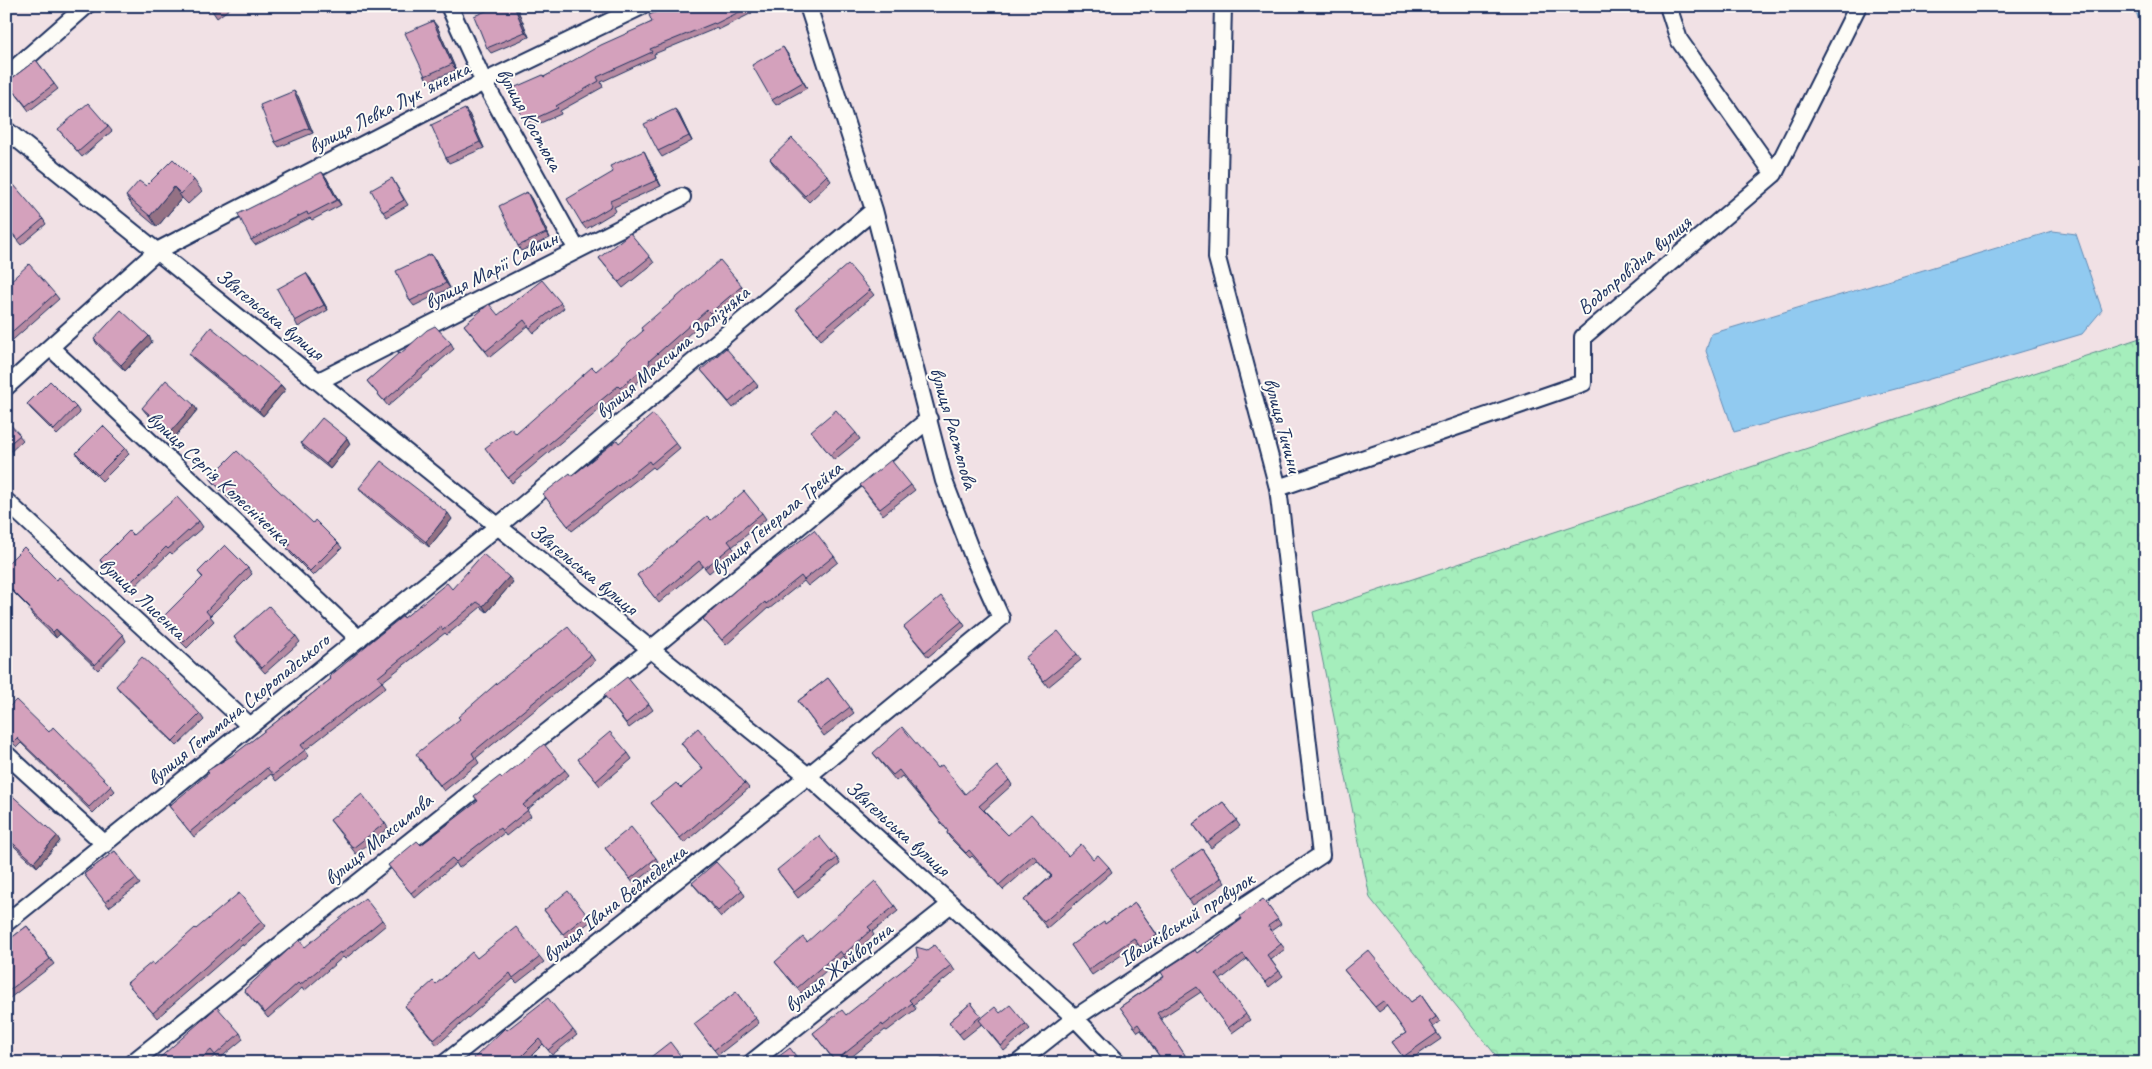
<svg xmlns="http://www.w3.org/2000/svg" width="2152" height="1069" viewBox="0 0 2152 1069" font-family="Caveat,sans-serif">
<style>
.forest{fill:url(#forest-crowns);stroke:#608e8d}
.water{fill:#91caf0;stroke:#628cb6}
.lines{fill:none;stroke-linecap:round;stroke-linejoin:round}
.street-casing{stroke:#1b2f5e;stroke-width:20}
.street{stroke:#fdfcf7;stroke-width:16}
.wall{fill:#b68aa2;stroke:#1b2f5e}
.shaded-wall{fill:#947184;stroke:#1b2f5e}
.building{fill:#d4a1bc;stroke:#1b2f5e}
.labels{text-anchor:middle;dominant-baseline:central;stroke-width:4;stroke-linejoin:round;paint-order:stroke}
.street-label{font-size:21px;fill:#1b2f5e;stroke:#fdfcf7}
</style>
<defs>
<pattern id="forest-crowns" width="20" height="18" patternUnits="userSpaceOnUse" patternTransform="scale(1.25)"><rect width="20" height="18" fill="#a5eebc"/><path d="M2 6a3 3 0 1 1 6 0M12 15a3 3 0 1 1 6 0" fill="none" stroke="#8dcca4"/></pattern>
</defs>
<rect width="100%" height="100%" fill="#f1e1e5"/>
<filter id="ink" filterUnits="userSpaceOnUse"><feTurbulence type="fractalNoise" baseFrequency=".02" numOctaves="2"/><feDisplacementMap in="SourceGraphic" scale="10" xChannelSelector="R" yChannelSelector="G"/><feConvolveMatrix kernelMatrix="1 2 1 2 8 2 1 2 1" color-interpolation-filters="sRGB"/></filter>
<g filter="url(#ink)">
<path class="forest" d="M2146 336V1063H1502L1370 898 1313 612Z"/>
<path class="water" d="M2134 6H2146V41Z
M2053 231 2076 234 2102 310 2082 334 1903 387 1734 432 1706 351 1711 334Z"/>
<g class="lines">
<g class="street-casing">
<path id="street" d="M449 6 484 82 577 250
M6 76 86 6
M6 130 808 776 951 904 1075 1018 1118 1063
M1774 174 1858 6
M51 348 359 639
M319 381 682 197
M6 387 157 251 484 82 642 6
M1278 488 1583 383V337L1774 174 1679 40 1668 6
M6 501 250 726
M6 754 105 844
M6 923 497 527 874 210
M132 1063 651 649 929 419
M445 1063 808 776 1001 618 972 554 944 481 874 210 808 6
M751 1063 951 904
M1018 1063 1075 1018 1321 855 1278 488 1217 258 1223 6"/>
</g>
<use href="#street" class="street"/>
</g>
<path class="wall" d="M209 6H233L217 18Z
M516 6 529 37 491 53 487 48Z
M569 6H587L573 13Z
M671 6H749L752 13 718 30 717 28 654 54 655 57 601 82 603 87 560 111 561 114 529 128 525 123 543 75 544 77 652 22Z
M437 26 456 70 428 82 425 76Z
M6 34 10 40 6 43Z
M787 53 807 88 776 105 772 100Z
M36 60 58 89 29 111 7 82Z
M298 96 313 133 279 147 275 142Z
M469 114 484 148 449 163 446 158Z
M679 114 692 141 662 157 658 151Z
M108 126 112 131 82 157 58 129Z
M644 151 647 157 661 186 614 207 616 211 586 229 582 224 613 172Z
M770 159 827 175 831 181 809 202 773 164Z
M326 177 341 205 312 220 310 218 255 245 251 240Z
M392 178 408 205 387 217 383 212Z
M194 180 202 191 188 204 182 198 157 227 133 207 126 196Z
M6 191 43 219 46 224 21 245 6 227Z
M531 198 550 238 521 251 518 246Z
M431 254 435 259 450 288 414 306 410 301Z
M650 257 654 263 623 288 599 258Z
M310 278 328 310 298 327 295 321Z
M6 285 55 294 59 299 6 346Z
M742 286 746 292 714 319 711 315 653 366 654 368 624 394 622 391 512 483 489 454 516 434 596 371Z
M870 290 874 295 821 340 796 309Z
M561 303 564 308 534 333 528 326 490 357 464 325 498 315Z
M94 339 152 342 125 371 97 344Z
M451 343 454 349 388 406 367 381 400 354Z
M189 354 281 385 285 390 263 416 193 359Z
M701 370 754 381 758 386 733 408Z
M27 404 76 407 80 413 57 435 31 409Z
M142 408 197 410 174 438 146 413Z
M6 420 23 440 6 456Z
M811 431 856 433 860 439 834 460Z
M347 438 350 444 330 469 305 449 301 443Z
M619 443H676L680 448 655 469 653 467 572 531 547 499 572 476Z
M125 448 129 454 102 481 80 459 76 453Z
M210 478 313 523 338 543 342 548 313 576 291 554 287 548 290 545 238 496 232 502 214 483Z
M860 485H911L915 490 883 515Z
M359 488 452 519 429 547 363 493Z
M762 513 766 519 732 547 736 551 709 573 703 566 659 603 637 575 711 520Z
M199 521 203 527 172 554 170 552 129 592 103 565 100 560 133 535Z
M834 556 838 562 808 586 804 581 769 609 768 608 726 645 703 619Z
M6 565 57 580 123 635 126 641 98 670 60 634 56 638 32 615 29 610 30 609 6 585Z
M248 568 252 574 210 616 214 621 187 648 164 625 161 619 203 578 198 572Z
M513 582 487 612 481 607 447 635 445 633 382 682 386 687 305 750 309 756 276 781 271 774 194 837 169 806 331 679 404 618 452 589Z
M962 621 965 626 928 657 904 627Z
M296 636 300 642 265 673 238 643 234 637Z
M1077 654 1081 660 1048 687 1025 658Z
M591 655 595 661 476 758 479 763 444 791 419 759Z
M828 678 854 713 824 736 798 701Z
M116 686 200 714 204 720 177 746 120 691Z
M608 700 649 704 653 710 629 728Z
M6 710 49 732 111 786 115 791 93 813 21 743 17 747 6 737Z
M681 743 745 783 749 788 684 843 651 803 681 788 703 770Z
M628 753 632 759 600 786 578 759Z
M873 753 937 768 965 794 1009 780 1012 785 984 810 1008 835 1068 856 1093 859 1109 867 1112 872 1047 928 1024 900 1051 876 1037 860 1003 890 972 856 970 858 950 838 947 833 948 831 902 776 896 781Z
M565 770 569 775 527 810 531 816 506 836 504 833 459 868 456 863 415 898 388 865 421 845 478 801 474 796 502 778Z
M6 790 60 841 37 867 6 839Z
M1223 802 1240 826 1211 848 1193 824Z
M330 820 385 823 388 828 356 854Z
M605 848 656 858 659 864 634 884Z
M1202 849 1225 883 1193 905 1189 900Z
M115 851 140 884 109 907 84 874Z
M837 858 840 864 798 898 777 870Z
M692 883 742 890 745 896 721 917 696 888Z
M1263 899 1281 924 1271 931 1285 949 1271 960 1283 976 1269 987 1247 959 1220 980 1250 1020 1232 1033 1201 992 1160 1019 1189 1061 1186 1063H1164L1141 1030 1138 1032 1120 1007 1197 953 1242 919Z
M1135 903 1161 940 1144 952 1138 944 1092 975 1071 945 1105 924Z
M895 906 898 911 872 932 874 935 847 960 843 956 801 993 775 962 807 942Z
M544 910 587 915 591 921 567 940Z
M382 920 386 925 345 959 343 957 304 991 302 988 268 1018 244 990 305 947Z
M262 921 266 926 243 946 242 944 157 1018 127 983 154 965 196 929Z
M27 926 54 964 6 1001V942Z
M540 957 544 962 517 983 513 979 437 1045 405 1006 436 984 477 958Z
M951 965 955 971 913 1005 916 1009 887 1031 885 1030 844 1063H836L813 1033 846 1015Z
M1344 970 1411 1002 1421 995 1440 1022 1433 1027 1441 1039 1407 1062 1392 1042 1406 1033 1387 1006 1379 1012Z
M736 992 759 1023 718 1055 698 1029Z
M971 1003 982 1018 1000 1013 1026 1024 1030 1029 1004 1051 982 1024 963 1039 949 1022Z
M507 1030H573L577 1035 552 1055 543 1044 524 1063H478L474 1058Z
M240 1033 243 1039 218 1060 215 1056 206 1063H157Z"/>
<path class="shaded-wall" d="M514 6H516L529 37 525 32Z
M433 21 437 26 456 70 452 64Z
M783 47 787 53 807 88 803 82Z
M294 91 298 96 313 133 309 128Z
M465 109 469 114 484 148 480 142Z
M675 109 679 114 692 141 689 136Z
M644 151 647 157 661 186 657 180Z
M322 172 326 177 341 205 337 200Z
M174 187 182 198 157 227 150 216Z
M527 192 531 198 550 238 546 233Z
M431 254 435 259 450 288 446 283Z
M306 273 310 278 328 310 324 305Z
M149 336 152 342 125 371 121 365Z
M281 385 285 390 263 416 259 411Z
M194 405 197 410 174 438 170 432Z
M347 438 350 444 330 469 326 464Z
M448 513 452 519 429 547 426 542Z
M509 577 513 582 487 612 483 606Z
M56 629 60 634 56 638 53 632Z
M57 836 60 841 37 867 34 862Z"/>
<path class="building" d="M209 6H222L213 12Z
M498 6H514L525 32 487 48 474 16Z
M671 6H748L749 7 715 24 714 23 650 49 652 52 597 77 599 81 556 106 558 108 525 123 511 89 543 75 544 77 601 45 652 22 649 15Z
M433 21 452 64 425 76 405 33Z
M783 47 803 82 772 100 752 65Z
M36 60 54 84 26 106 7 82Z
M294 91 309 128 275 142 260 105Z
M88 103 108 126 78 152 58 129Z
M465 109 480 142 446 158 431 125Z
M675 109 689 136 658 151 644 124Z
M792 138 827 175 805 196 770 159Z
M644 151 657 180 610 201 612 206 582 224 567 199 613 172 610 166Z
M173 159 194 180 181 194 174 187 150 216 126 196 139 181 146 186Z
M322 172 337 200 308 215 307 212 251 240 238 214Z
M392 178 404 200 383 212 371 190Z
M14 185 43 219 18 240 6 226V191Z
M527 192 546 233 518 246 499 206Z
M630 233 650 257 619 282 599 258Z
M431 254 446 283 410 301 396 271Z
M720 260 742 286 710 313 707 310 649 361 650 363 620 388 618 386 508 478 485 448 511 428 516 434 592 367 596 371 643 331 641 328Z
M29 264 55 294 6 337V285Z
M848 264 870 290 817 334 796 309Z
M306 273 324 305 295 321 277 289Z
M542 280 561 303 530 328 524 320 486 351 464 325 489 304 498 315Z
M121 310 149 336 121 365 94 339Z
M435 326 451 343 384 401 367 381 399 353 400 354 427 330Z
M211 327 281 385 259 411 189 354Z
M726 348 754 381 729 402 701 370Z
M166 380 194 405 170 432 142 408Z
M50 381 76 407 54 430 27 404Z
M836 410 856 433 830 455 811 431Z
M653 414 676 443 651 464 649 461 568 526 543 494 570 473 572 476 617 440 619 443Z
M322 418 347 438 326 464 301 443Z
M6 420 20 435 6 447Z
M103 426 125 448 98 475 76 453Z
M237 451 313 523 315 520 338 543 310 571 287 548 291 544 234 491 228 497 210 478Z
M891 460 911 485 880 509 860 485Z
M381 461 448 513 426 542 359 488Z
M744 491 762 513 728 541 732 546 705 568 699 561 655 598 637 575 707 516 711 520Z
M177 497 199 521 168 549 166 547 126 587 100 560 129 531 133 535Z
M814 530 834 556 804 580 801 576 766 604 765 602 722 640 703 619 737 589Z
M225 545 248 568 206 611 210 616 184 642 161 619 203 577 198 572Z
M24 547 57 580 59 577 123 635 95 665 56 629 53 632 29 610 30 608 6 584V565Z
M483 554 509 577 483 606 477 602 443 630 441 627 378 677 382 682 301 745 305 750 273 775 267 768 190 832 169 806 209 773 207 771 236 753 294 708 331 679 329 677 373 640 403 616 404 618 447 583 452 589Z
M941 596 962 621 925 652 904 627Z
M269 606 296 636 262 668 234 637Z
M568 627 591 655 472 753 475 758 440 785 416 754 460 719 458 717 497 683Z
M1058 631 1077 654 1044 681 1025 658Z
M142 657 168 680 200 714 173 741 116 686Z
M627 677 649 704 626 723 604 695Z
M828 678 850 707 820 730 798 701Z
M16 700 49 732 53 727 111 786 89 807 17 738 13 742 6 735V710Z
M902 727 937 768 942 765 965 794 997 766 1009 780 979 806 1008 835 1031 814 1068 856 1081 844 1093 859 1098 855 1109 867 1044 922 1024 900 1052 876 1033 855 999 885 969 850 966 853 947 833 948 831 899 770 893 775 873 753Z
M698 728 745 783 680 838 651 803 676 783 681 788 703 769 681 743Z
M610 732 628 753 596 781 578 759Z
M544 744 565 770 523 805 528 810 502 831 500 828 456 862 452 858 411 893 388 865 417 841 421 845 478 801 474 796 500 776 502 778Z
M6 790 57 836 34 862 6 837Z
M362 794 385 823 353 848 330 820Z
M1223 802 1237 820 1207 842 1193 824Z
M631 827 656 858 630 879 605 848Z
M819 836 837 858 794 892 777 870Z
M1202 849 1221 878 1189 900 1170 871Z
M115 851 136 878 105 902 84 874Z
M716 862 742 890 718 911 692 883Z
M875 881 895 906 868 927 871 930 843 955 840 951 797 988 775 962 803 937 807 942Z
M568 891 587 915 563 934 544 910Z
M239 893 262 921 240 940 238 938 153 1013 127 983 152 962 154 965 195 928 196 929Z
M365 898 382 920 341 954 340 952 300 985 298 983 265 1013 244 990 299 940 305 947Z
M1263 899 1278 919 1268 926 1281 944 1267 955 1279 971 1265 982 1243 954 1216 974 1246 1014 1228 1028 1197 987 1157 1013 1185 1055 1175 1063H1164L1138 1024 1134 1027 1120 1007 1164 977 1161 972 1195 950 1197 953 1242 919 1240 916Z
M1135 903 1157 935 1140 947 1134 938 1088 970 1071 945 1104 922 1105 924Z
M27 926 50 959 6 993V942Z
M516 927 540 957 513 978 510 973 434 1040 405 1006 433 981 436 984 472 952 477 958Z
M934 945 951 965 909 1000 912 1003 883 1026 882 1024 835 1061 813 1033 842 1010 846 1015 918 958 916 947 927 950Z
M1368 950 1411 1002 1421 995 1436 1017 1429 1022 1437 1033 1403 1057 1392 1042 1406 1033 1383 1001 1375 1007 1344 970Z
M736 992 756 1018 714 1050 694 1024Z
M548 998 573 1030 548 1050 539 1039 515 1063H479L474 1058 505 1028 507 1030Z
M971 1003 981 1016 959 1034 949 1022Z
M1010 1005 1026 1024 1001 1046 979 1020 995 1007 1000 1013Z
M217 1007 240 1033 215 1055 211 1050 196 1063H157L156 1061Z
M670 1042 686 1063H649L647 1060Z
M790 1048 801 1063H770Z
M947 1054 954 1063H935Z"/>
</g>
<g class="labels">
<g class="street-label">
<text transform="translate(389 107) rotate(-27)">вулиця Левка Лукʼяненка</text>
<text transform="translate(530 119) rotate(61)">вулиця Костюка</text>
<text transform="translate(1634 265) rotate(-40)">Водопровідна вулиця</text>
<text transform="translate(491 270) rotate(-27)">вулиця Марії Савчин</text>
<text transform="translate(270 314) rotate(39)">Звягельська вулиця</text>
<text transform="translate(672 352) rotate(-40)">вулиця Максима Залізняка</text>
<text transform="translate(1283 425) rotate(75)">вулиця Тичини</text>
<text transform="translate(954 428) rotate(74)">вулиця Растопова</text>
<text transform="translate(219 478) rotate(43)">вулиця Сергія Колесніченка</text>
<text transform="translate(776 518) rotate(-40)">вулиця Генерала Трейка</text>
<text transform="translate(584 569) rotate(39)">Звягельська вулиця</text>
<text transform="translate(143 598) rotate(43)">вулиця Лисенка</text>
<text transform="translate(238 709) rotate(-39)">вулиця Гетьмана Скоропадського</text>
<text transform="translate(898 828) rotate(42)">Звягельська вулиця</text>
<text transform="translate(378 839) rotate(-39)">вулиця Максимова</text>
<text transform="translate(614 903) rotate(-38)">вулиця Івана Ведмеденка</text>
<text transform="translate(1186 919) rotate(-33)">Івашківський провулок</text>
<text transform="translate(838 967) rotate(-38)">вулиця Жайворона</text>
</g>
</g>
<rect width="2152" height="1069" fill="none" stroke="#fdfcf7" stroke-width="25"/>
<rect x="12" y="12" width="2127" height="1044" fill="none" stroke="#1b2f5e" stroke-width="2" filter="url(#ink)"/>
</svg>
